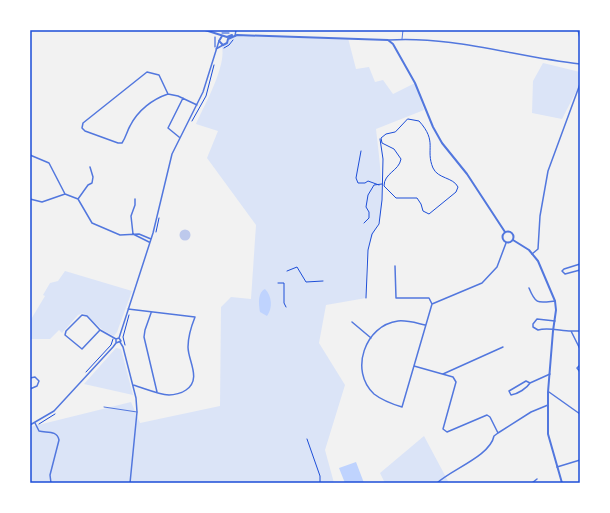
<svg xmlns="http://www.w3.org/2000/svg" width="610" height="513" viewBox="0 0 610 513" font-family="'Zilla Slab',serif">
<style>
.green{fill:#dbe4f7}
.water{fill:#bfd3fe}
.building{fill:#bdc9ec}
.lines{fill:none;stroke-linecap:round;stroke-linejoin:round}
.path{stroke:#1d4ed8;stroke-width:1}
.service{stroke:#5277de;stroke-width:1}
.minor{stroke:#5277de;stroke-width:1.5}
.tertiary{stroke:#5277de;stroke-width:2}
.neatline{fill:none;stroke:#1d4ed8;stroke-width:1.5}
</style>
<rect width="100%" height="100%" fill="#f2f2f2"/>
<path class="green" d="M237 35 348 38 356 69 369 67 375 82 383 80 393 94 415 83 424 110 376 129C379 156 383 184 381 211 380 225 371 235 368 249 365 264 366 282 366 298L326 305 319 343 345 385 325 450 334 483H30V427L131 402 140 423 220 406 221 307 231 297 251 299 256 225 207 158 218 131 196 124C204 106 229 62 221 44H226L228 39Z
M543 63 580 72V84L562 119 532 113 533 81Z
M65 271 132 291 117 332 114 336 104 331 83 313 78 315 62 333 59 330 50 339H30V321L45 296 43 295 50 283 58 281Z
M116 348 121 349 133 395 84 384Z
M424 436 449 483H385L380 473Z"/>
<path class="water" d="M265 289C272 296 273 308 267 316L260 312C259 305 257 293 265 289Z
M356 462 364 483H345L339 468Z"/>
<path class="building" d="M179.5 235a5.5 5.5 0 1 1 11 0a5.5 5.5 0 1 1-11 0Z"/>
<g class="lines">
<path class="path" d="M222 33H229
M215 37V47
M224 48 229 45 233 40
M408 119 419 121C438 142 425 149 433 168 438 179 453 177 458 187L456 192 429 214 423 211 421 204 417 198H396L384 186C384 173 399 171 401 159L394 149 382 143 381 138 386 134 395 132Z
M192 121 206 96 214 65
M361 151 356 178 358 183H365L368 181 379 185
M364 223 369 218V212L366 207 368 195 374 185 382 184
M156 232 159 218
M287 271 297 267 306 282 323 281
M278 283H284V303L286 307
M366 298 368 250 372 234 379 224 382 200 383 159 380 139
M125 345 123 337 129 315
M86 372 111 345 113 339
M39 424 55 414
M307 439 320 476V483"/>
<path class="service" d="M402 39 403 30
M104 407 137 412"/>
<path class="minor" d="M578 30 580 38
M235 36 236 30
M389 40C454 36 516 57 580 64
M216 49 223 45
M168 94C153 99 138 110 130 126 127 131 126 137 122 143H118L85 131 82 128 83 123 147 72 159 75 168 94 178 96 197 105
M179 137 168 128 183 98
M30 155 49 163 65 194
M30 199 42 202 65 194 78 199 92 223 120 235 139 234 151 239
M78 199 88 185 92 183 93 177 90 167
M133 234 131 216 135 205V199
M133 234 149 242
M532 254 538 249 540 216 548 171 580 84
M580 264 564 269 562 271 565 274 580 270
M395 266 396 298H429L432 304 482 283 497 267 506 243
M529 288C536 305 538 303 555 301
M128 309 195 317C191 327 188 337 188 347 188 361 202 379 186 390 182 393 174 395 169 395 157 394 144 388 133 385
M151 313 145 330 144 337 157 392
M555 321 537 319 533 324V327L538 330C548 327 561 331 571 331L580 349
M352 322 371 338
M425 325C416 323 407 320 398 321 365 325 349 371 374 394 383 401 392 404 402 407L432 304
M100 330 82 349 65 335 66 331 82 315 87 316 100 330 116 339
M571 331H580
M120 342 123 347 136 398 137 412 130 483
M116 343 121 341 119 338 153 233 172 154 203 92 219 41
M580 365 577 368 580 372
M414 366 453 377 456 382 443 429 447 432 487 415 490 417 498 433
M443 374 503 347
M30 378 35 377 39 381 37 386 30 389
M530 383C527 388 518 394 511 395L509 391 526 381 530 383 550 374
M549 392 580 414
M35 423 39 431C47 433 57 430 59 440L50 475 51 483
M30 425 54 411 113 347 116 343V339L119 338
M557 467 580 460
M437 483C452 469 490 456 494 436L498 433 531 412 548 405
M532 483 537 479"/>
<path class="tertiary" d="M205 30 227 37 232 35
M222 36 219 41 223 45 227 43 228 39 237 35 388 40 393 44 415 83 433 127 442 143 467 174 505 232
M502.5 237a5.5 5.5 0 1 1 11 0a5.5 5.5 0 1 1-11 0Z
M513 240 529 250 538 261 555 301 556 310 553 331 548 392V434L562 483"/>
</g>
<rect width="610" height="513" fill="none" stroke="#ffffff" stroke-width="62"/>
<rect x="31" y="31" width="548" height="451" class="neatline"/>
</svg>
